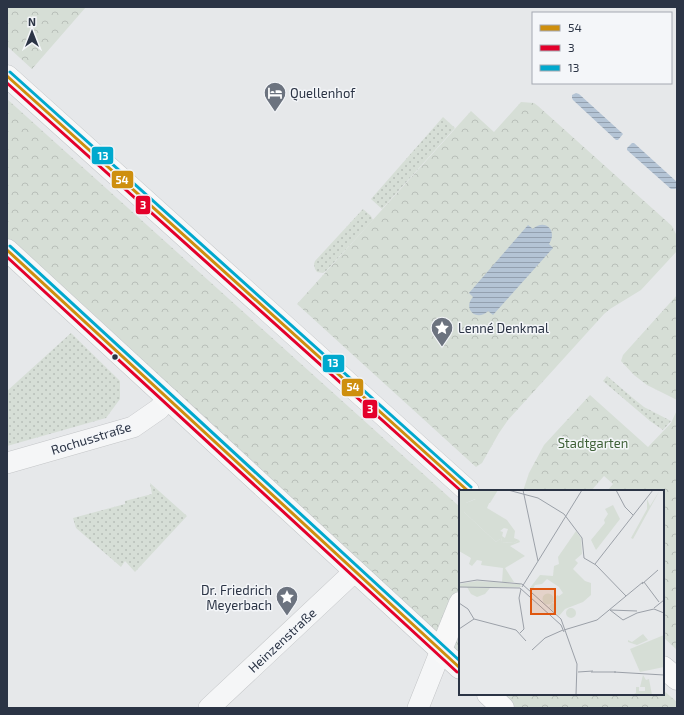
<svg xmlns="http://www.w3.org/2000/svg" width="684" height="715" viewBox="0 0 684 715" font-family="'Exo 2',sans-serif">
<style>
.grass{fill:url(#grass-dots)}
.forest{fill:url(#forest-crowns)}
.water{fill:url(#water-rules)}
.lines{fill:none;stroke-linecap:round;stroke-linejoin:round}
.minor-casing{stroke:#c4c6c8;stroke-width:22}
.primary-casing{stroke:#c2c5c8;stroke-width:23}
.minor{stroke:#f5f6f7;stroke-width:21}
.primary{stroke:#f8f8f8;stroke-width:22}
.bus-1-casing{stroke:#f4f6f9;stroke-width:6}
.bus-2-casing{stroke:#f4f6f9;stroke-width:6}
.bus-3-casing{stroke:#f4f6f9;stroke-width:6}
.bus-1{stroke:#ce8f0e;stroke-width:3}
.bus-2{stroke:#e4002b;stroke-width:3}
.bus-3{stroke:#00a9ce;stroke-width:3}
.bus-dot{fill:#2b3445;stroke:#f4f6f9;stroke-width:1.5}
.labels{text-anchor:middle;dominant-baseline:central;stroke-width:3;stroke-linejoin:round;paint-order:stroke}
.poi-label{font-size:13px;fill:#2b3445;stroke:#f4f6f9;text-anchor:start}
.street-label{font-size:13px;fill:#2b3445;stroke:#f4f6f9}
.park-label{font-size:13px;fill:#3f6138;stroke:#f4f6f9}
.inset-road{fill:none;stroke:#9ba0a8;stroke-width:1}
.view{fill:#df570f;fill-opacity:0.15;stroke:#df570f;stroke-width:2}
.inset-edge{fill:none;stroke:#2b3445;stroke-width:2}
.line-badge{stroke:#f4f6f9;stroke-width:1.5}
.badge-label{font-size:11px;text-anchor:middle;font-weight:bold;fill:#fff}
</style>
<defs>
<pattern id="grass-dots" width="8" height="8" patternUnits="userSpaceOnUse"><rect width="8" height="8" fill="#d6ded6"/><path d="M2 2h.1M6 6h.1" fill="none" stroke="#b8bfb9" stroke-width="1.8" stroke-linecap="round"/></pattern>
<pattern id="forest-crowns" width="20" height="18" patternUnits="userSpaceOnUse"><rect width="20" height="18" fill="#d6ded6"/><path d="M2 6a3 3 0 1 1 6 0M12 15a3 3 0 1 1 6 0" fill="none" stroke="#b8bfb9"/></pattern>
<pattern id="water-rules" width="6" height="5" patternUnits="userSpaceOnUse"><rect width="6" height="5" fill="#b4c4d5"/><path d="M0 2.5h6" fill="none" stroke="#93a0af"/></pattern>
</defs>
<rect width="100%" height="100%" fill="#e6e8ea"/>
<path class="grass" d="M443 117 455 128 382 209 371 199Z
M363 209 371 216 373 220 326 271 323 273 317 272 315 269 314 264 315 261Z
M71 333 120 381V399L106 418 7 446V391Z
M607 376 634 399 644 407 671 421 663 430 650 421 603 381Z
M150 483 187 516 135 572 125 561 121 567 76 528 73 518 125 504V501L152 494Z"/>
<path class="forest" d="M7 7H86L32 69 7 46Z
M7 99 460 507V657L7 239Z
M521 102 534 103 538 106 672 226 677 236V251L641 290 610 309 604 314 508 420 499 433 482 463 476 467 297 304 471 111 494 132Z
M677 295V400L647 385 634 375 621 361 623 355Z
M590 395 648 447 671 423 677 410V650L663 637V491H607L613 484 604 476 591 491H523L529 473 544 445Z
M663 690 677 702V708H516L500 694H663Z"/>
<path class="water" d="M576 93 579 94 622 133 623 134 618 140H616L573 100 572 98V95Z
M632 143H634L677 182V188L675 189H671L627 150V148Z
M528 225 533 229C545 218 558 231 549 244L553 248 493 315 488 311C477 322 462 309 473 297L469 293Z"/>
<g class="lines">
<g class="minor-casing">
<path id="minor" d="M7 463 133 427 159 409 168 398
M209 708 355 571
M418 708 441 650"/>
</g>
<g class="primary-casing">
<path id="primary" d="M7 76 468 491
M7 250 460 668
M441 650 460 603
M663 667 677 679
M488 694 503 708"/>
</g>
<use href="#minor" class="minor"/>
<use href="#primary" class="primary"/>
<g class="bus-1-casing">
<path id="bus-1" d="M7 76 468 491
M7 250 460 668"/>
</g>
<g class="bus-2-casing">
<path id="bus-2" d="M7 83 461 491
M7 257 457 672"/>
</g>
<g class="bus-3-casing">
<path id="bus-3" d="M10 72 471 487
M10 246 460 661"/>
</g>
<use href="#bus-1" class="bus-1"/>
<use href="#bus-2" class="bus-2"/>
<use href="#bus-3" class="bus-3"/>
</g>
<defs>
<g id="hotel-pin" transform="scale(1.15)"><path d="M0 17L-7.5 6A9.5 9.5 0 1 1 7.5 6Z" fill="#6c737f" stroke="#f4f6f9"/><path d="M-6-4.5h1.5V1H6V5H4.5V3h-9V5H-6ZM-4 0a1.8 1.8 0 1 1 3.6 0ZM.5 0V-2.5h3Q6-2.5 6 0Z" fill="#fff"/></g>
<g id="sight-pin" transform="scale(1.15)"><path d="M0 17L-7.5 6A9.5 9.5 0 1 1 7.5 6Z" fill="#6c737f" stroke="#f4f6f9"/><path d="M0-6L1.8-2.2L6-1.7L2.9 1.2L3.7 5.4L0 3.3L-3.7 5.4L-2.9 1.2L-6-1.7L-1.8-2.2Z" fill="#fff"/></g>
</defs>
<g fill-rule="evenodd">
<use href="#hotel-pin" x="275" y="93"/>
<use href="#sight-pin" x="442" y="328"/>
<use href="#sight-pin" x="287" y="597"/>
</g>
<circle class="bus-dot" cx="115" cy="357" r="3.5"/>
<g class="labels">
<g class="poi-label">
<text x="290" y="93">Quellenhof</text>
<text x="458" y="328">Lenné Denkmal</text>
<text x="272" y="590" text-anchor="end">Dr. Friedrich<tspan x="272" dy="15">Meyerbach</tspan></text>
</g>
<g class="street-label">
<text transform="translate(91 438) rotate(-17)">Rochusstraße</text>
<text transform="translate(282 640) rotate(-43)">Heinzenstraße</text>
</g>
<g class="park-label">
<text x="593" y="443">Stadtgarten</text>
</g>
</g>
<g transform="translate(459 490)">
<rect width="205" height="205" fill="#e6e8ea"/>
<path d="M0 2 31 11 28 18 48 30 56 41 55 48 60 50 55 53 42 52 43 46 46 48 49 39 45 38 41 41V49L37 52 5 22 7 13 17 9 26 12Z" fill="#d6ded6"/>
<path d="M0 0H39L31 13H22L16 9 7 13 10 17 5 22 37 52 41 49V41L44 42 42 52 55 53 60 50 61 52 51 56 66 66 46 78 55 92H43L44 78 22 75 23 71 18 70 13 76 10 74 12 68 0 61ZM201 0 174 49 172 48 188 19V9L191 16ZM117 41 122 48 123 64 116 70 119 73 114 79 126 91 132 93V105L124 112 106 119 100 126 90 117 93 113 96 114 94 112 98 105 100 106 104 103 100 97 88 89 83 94 76 95 73 101 70 99 81 85 94 86 95 76 100 74 99 67ZM18 91 61 94 62 97H0V94ZM8 97 31 98 26 104 18 107 12 104ZM83.5 109a5.5 5.5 0 1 1 11 0a5.5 5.5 0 1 1-11 0ZM184 144 189 150 178 155 169 152V150L173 152ZM184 185 187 190 190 189 193 205H173L177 203V197H180V201H186V197H181Z" fill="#d6ded6"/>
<path d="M107 123a5 5 0 1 1 10 0a5 5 0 1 1-10 0ZM205 145V177L181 182 171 159Z" fill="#d6ded6"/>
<path d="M154 15 161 29 137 60 132 50 146 33 145 30 149 24 146 19Z" fill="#d6ded6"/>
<path class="inset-road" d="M49 0 79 8 105 24 123 48 125 68 137 75 167 106M64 0 79 71M157 0 166 17 174 25M136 74 194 0M185 92 200 112M0 93 18 90 63 94 102 129 118 174 117 205M183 94 199 80M0 97 61 98 102 135 105 142M63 97 123 0M0 113 9 119 15 129M195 118 205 110M151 120 164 130 178 123 195 119 205 123M151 120 178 121M15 129 57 140 67 151M0 139 15 129M105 140 138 130 184 92M61 143 65 139 60 108 62 99M73 160 86 148 104 140M119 182 134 181M132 182H157M155 182 205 185"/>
<path class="view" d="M72 99H96V124H72Z"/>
<rect width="205" height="205" class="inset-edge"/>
</g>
<g class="line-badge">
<rect x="91" y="146" width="23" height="19" rx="4" fill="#00a9ce"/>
<rect x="111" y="170" width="23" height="19" rx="4" fill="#ce8f0e"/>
<rect x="135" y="195" width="16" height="20" rx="4" fill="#e4002b"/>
<rect x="322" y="354" width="23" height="19" rx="4" fill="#00a9ce"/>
<rect x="341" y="378" width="23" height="19" rx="4" fill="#ce8f0e"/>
<rect x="362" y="399" width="16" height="20" rx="4" fill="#e4002b"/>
</g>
<g class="badge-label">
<text x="103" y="160">13</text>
<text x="122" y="184">54</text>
<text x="143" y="209">3</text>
<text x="333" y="367">13</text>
<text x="353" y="391">54</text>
<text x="370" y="413">3</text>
</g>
<rect width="684" height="715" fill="none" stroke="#2b3445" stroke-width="16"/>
<rect x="532" y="12" width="140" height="72" fill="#f4f6f9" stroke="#a4a8b1"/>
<rect x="540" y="25" width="20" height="6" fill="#ce8f0e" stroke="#a4a8b1"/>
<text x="568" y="32" font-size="12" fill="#2b3445">54</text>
<rect x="540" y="45" width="20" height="6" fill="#e4002b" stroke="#a4a8b1"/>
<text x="568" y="52" font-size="12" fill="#2b3445">3</text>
<rect x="540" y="65" width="20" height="6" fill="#00a9ce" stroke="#a4a8b1"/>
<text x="568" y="72" font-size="12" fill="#2b3445">13</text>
<g transform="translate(32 32)" stroke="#f4f6f9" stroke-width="3" paint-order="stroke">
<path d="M0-3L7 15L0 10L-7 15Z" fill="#2b3445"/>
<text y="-6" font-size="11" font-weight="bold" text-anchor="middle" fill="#2b3445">N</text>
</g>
</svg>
